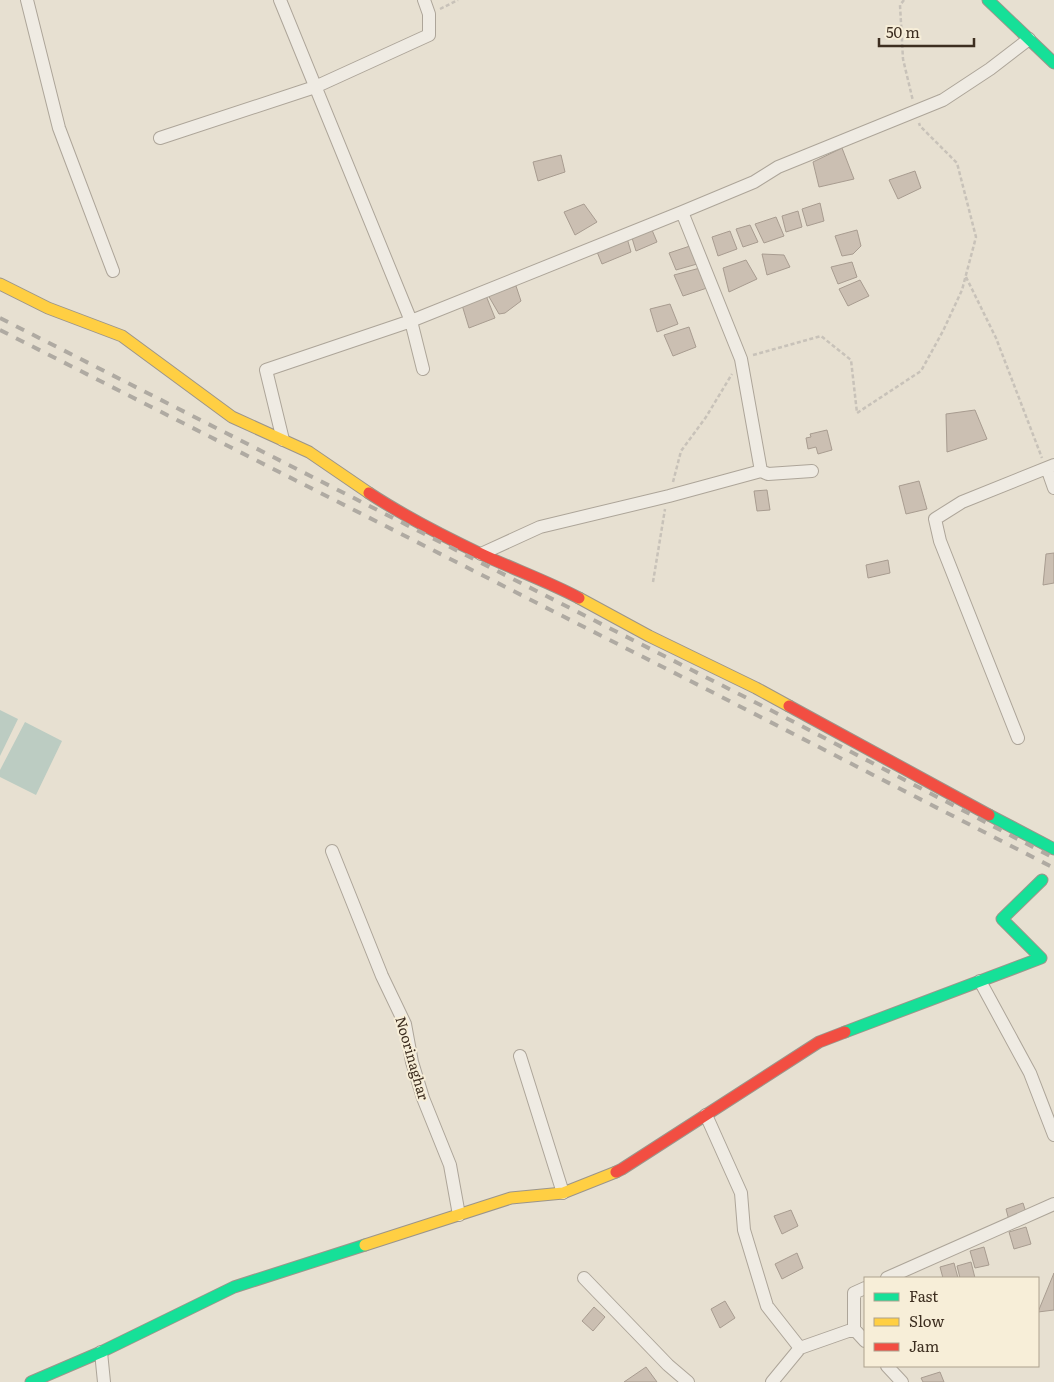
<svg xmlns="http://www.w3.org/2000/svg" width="1054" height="1382" viewBox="0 0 1054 1382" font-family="Literata,serif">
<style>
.water{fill:#bcccc2}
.building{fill:#cbbfb2;stroke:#a89c90}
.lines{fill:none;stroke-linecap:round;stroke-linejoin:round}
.street-casing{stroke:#ada599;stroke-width:14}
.fast-casing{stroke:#9c958a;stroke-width:13}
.slow-casing{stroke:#9c958a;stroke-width:13}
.jam-casing{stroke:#9c958a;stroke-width:13}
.path{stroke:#c8c2b9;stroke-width:2.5;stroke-dasharray:4 2.5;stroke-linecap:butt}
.street{stroke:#efebe3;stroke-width:12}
.fast{stroke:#16e098;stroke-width:11}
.slow{stroke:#ffcf43;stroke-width:11}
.jam{stroke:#f24e42;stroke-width:11}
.rail{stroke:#afaaa2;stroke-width:4;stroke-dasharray:9 9;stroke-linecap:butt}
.labels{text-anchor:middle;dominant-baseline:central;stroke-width:4;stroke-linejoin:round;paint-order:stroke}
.street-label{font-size:14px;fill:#3d2e20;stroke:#f7eed8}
</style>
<rect width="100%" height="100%" fill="#e7e0d1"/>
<path class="water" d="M0 710 18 719 0 756Z
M25 722 62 741 36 795 0 777V770Z"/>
<path class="building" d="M842 148 854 179 819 187 813 162Z
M561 155 565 172 538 181 533 162Z
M915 171 921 188 898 199 889 180Z
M820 203 824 221 807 226 802 209Z
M584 204 597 222 575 235 564 212Z
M798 211 802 227 786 232 782 216Z
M776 217 784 236 764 243 755 224Z
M750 225 758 242 743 247 736 229Z
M652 230 657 242 636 251 632 238Z
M857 230 861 246 853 254 842 256 835 236Z
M730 231 737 249 718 256 712 237Z
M627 238 631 252 602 264 595 247Z
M696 244 704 262 676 270 669 253Z
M762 254 784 255 790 267 767 275Z
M746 260 757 279 729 292 723 268Z
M852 262 857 277 838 284 831 267Z
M700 268 707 288 683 296 674 275Z
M860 280 869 296 848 306 839 289Z
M516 286 521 301 505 313 499 314 488 295Z
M485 293 495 318 469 328 462 305Z
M670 304 678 324 657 332 650 309Z
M689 327 696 347 673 356 664 335Z
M975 410 987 439 947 452 946 414Z
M827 430 832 450 818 454 816 447 808 449 806 438 811 437 810 434Z
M919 481 927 509 906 514 899 486Z
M767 490 770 510 757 511 754 491Z
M1054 553V583L1043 585 1046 554Z
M888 560 890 573 868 578 866 565Z
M1023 1203 1028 1219 1010 1224 1006 1209Z
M791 1210 798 1226 782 1234 774 1216Z
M1026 1227 1031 1244 1014 1249 1009 1232Z
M984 1247 989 1265 975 1268 970 1251Z
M797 1253 803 1268 782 1279 775 1264Z
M971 1262 975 1278H960L957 1266Z
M954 1263 958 1278H943L940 1267Z
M1054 1273V1310L1038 1312Z
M725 1301 735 1318 720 1328 711 1309Z
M594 1307 605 1317 593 1331 582 1321Z
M646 1367 657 1382H624Z
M940 1372 944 1382H923L921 1378Z"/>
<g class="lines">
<g class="street-casing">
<path id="street" d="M27 0 59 128 113 271
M280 0 411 321 423 369
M160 138 315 87 429 35V14L424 0
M682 212 741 359 761 471
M283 440 266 370 411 321 682 212 754 182 778 167 943 100 990 69 1029 39
M1047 468 1054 488
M481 554 540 527 669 496 761 471 768 474 812 471
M1018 738 940 541 935 519 962 502 1054 465
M332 851 382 976 405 1024 412 1062 423 1098 450 1165 459 1215
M980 981 1030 1073 1054 1135
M520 1056 563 1193
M706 1115 741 1193 744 1230 767 1306 800 1348
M584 1278 668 1365 688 1382
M887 1278 1054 1204
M854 1329V1293L865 1288
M101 1352 104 1382
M887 1366 902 1382
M772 1382 800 1348 854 1329 865 1341"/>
</g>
<g class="fast-casing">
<path id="fast" d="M988 0 1054 63
M989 815 1054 849
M845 1032 1041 958 1002 919 1042 880
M31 1382 101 1352 234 1287 365 1245"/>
</g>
<g class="slow-casing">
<path id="slow" d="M0 284 48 308 122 336 232 417 309 452 369 493
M579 598 649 636 756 688 789 706
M365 1245 511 1198 563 1193 616 1172"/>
</g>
<g class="jam-casing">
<path id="jam" d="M369 493C404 516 443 536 481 554 513 569 547 581 579 598
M789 706 989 815
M616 1172 622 1169 819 1042 845 1032"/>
</g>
<path class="path" d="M904 0 900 5 903 59 913 101
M440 9 458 0
M966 277 996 338 1042 458
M753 355 821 336 851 360 857 413 921 371 943 331 962 290 976 237 957 163 920 126 919 123
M673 482 681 451 706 417 732 374
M653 582 665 509"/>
<use href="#street" class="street"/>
<use href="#fast" class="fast"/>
<use href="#slow" class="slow"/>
<use href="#jam" class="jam"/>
<path class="rail" d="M0 318 792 721 1054 858
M0 330 710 691 1054 868"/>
</g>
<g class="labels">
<g class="street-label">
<text transform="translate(413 1058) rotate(74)">Noorinaghar</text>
</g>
</g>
<rect x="864" y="1277" width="175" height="90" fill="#f7eed8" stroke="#ada18e"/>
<rect x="874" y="1293" width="25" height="8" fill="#16e098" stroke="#ada18e"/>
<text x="909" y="1302" font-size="15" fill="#3d2e20">Fast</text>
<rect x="874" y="1318" width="25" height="8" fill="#ffcf43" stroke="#ada18e"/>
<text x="909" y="1327" font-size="15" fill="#3d2e20">Slow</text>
<rect x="874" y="1343" width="25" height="8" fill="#f24e42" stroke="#ada18e"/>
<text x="909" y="1352" font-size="15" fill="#3d2e20">Jam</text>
<path d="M879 38v8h95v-8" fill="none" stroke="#3d2e20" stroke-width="2.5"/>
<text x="886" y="38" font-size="15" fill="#3d2e20" stroke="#f7eed8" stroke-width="4" paint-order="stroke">50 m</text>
</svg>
